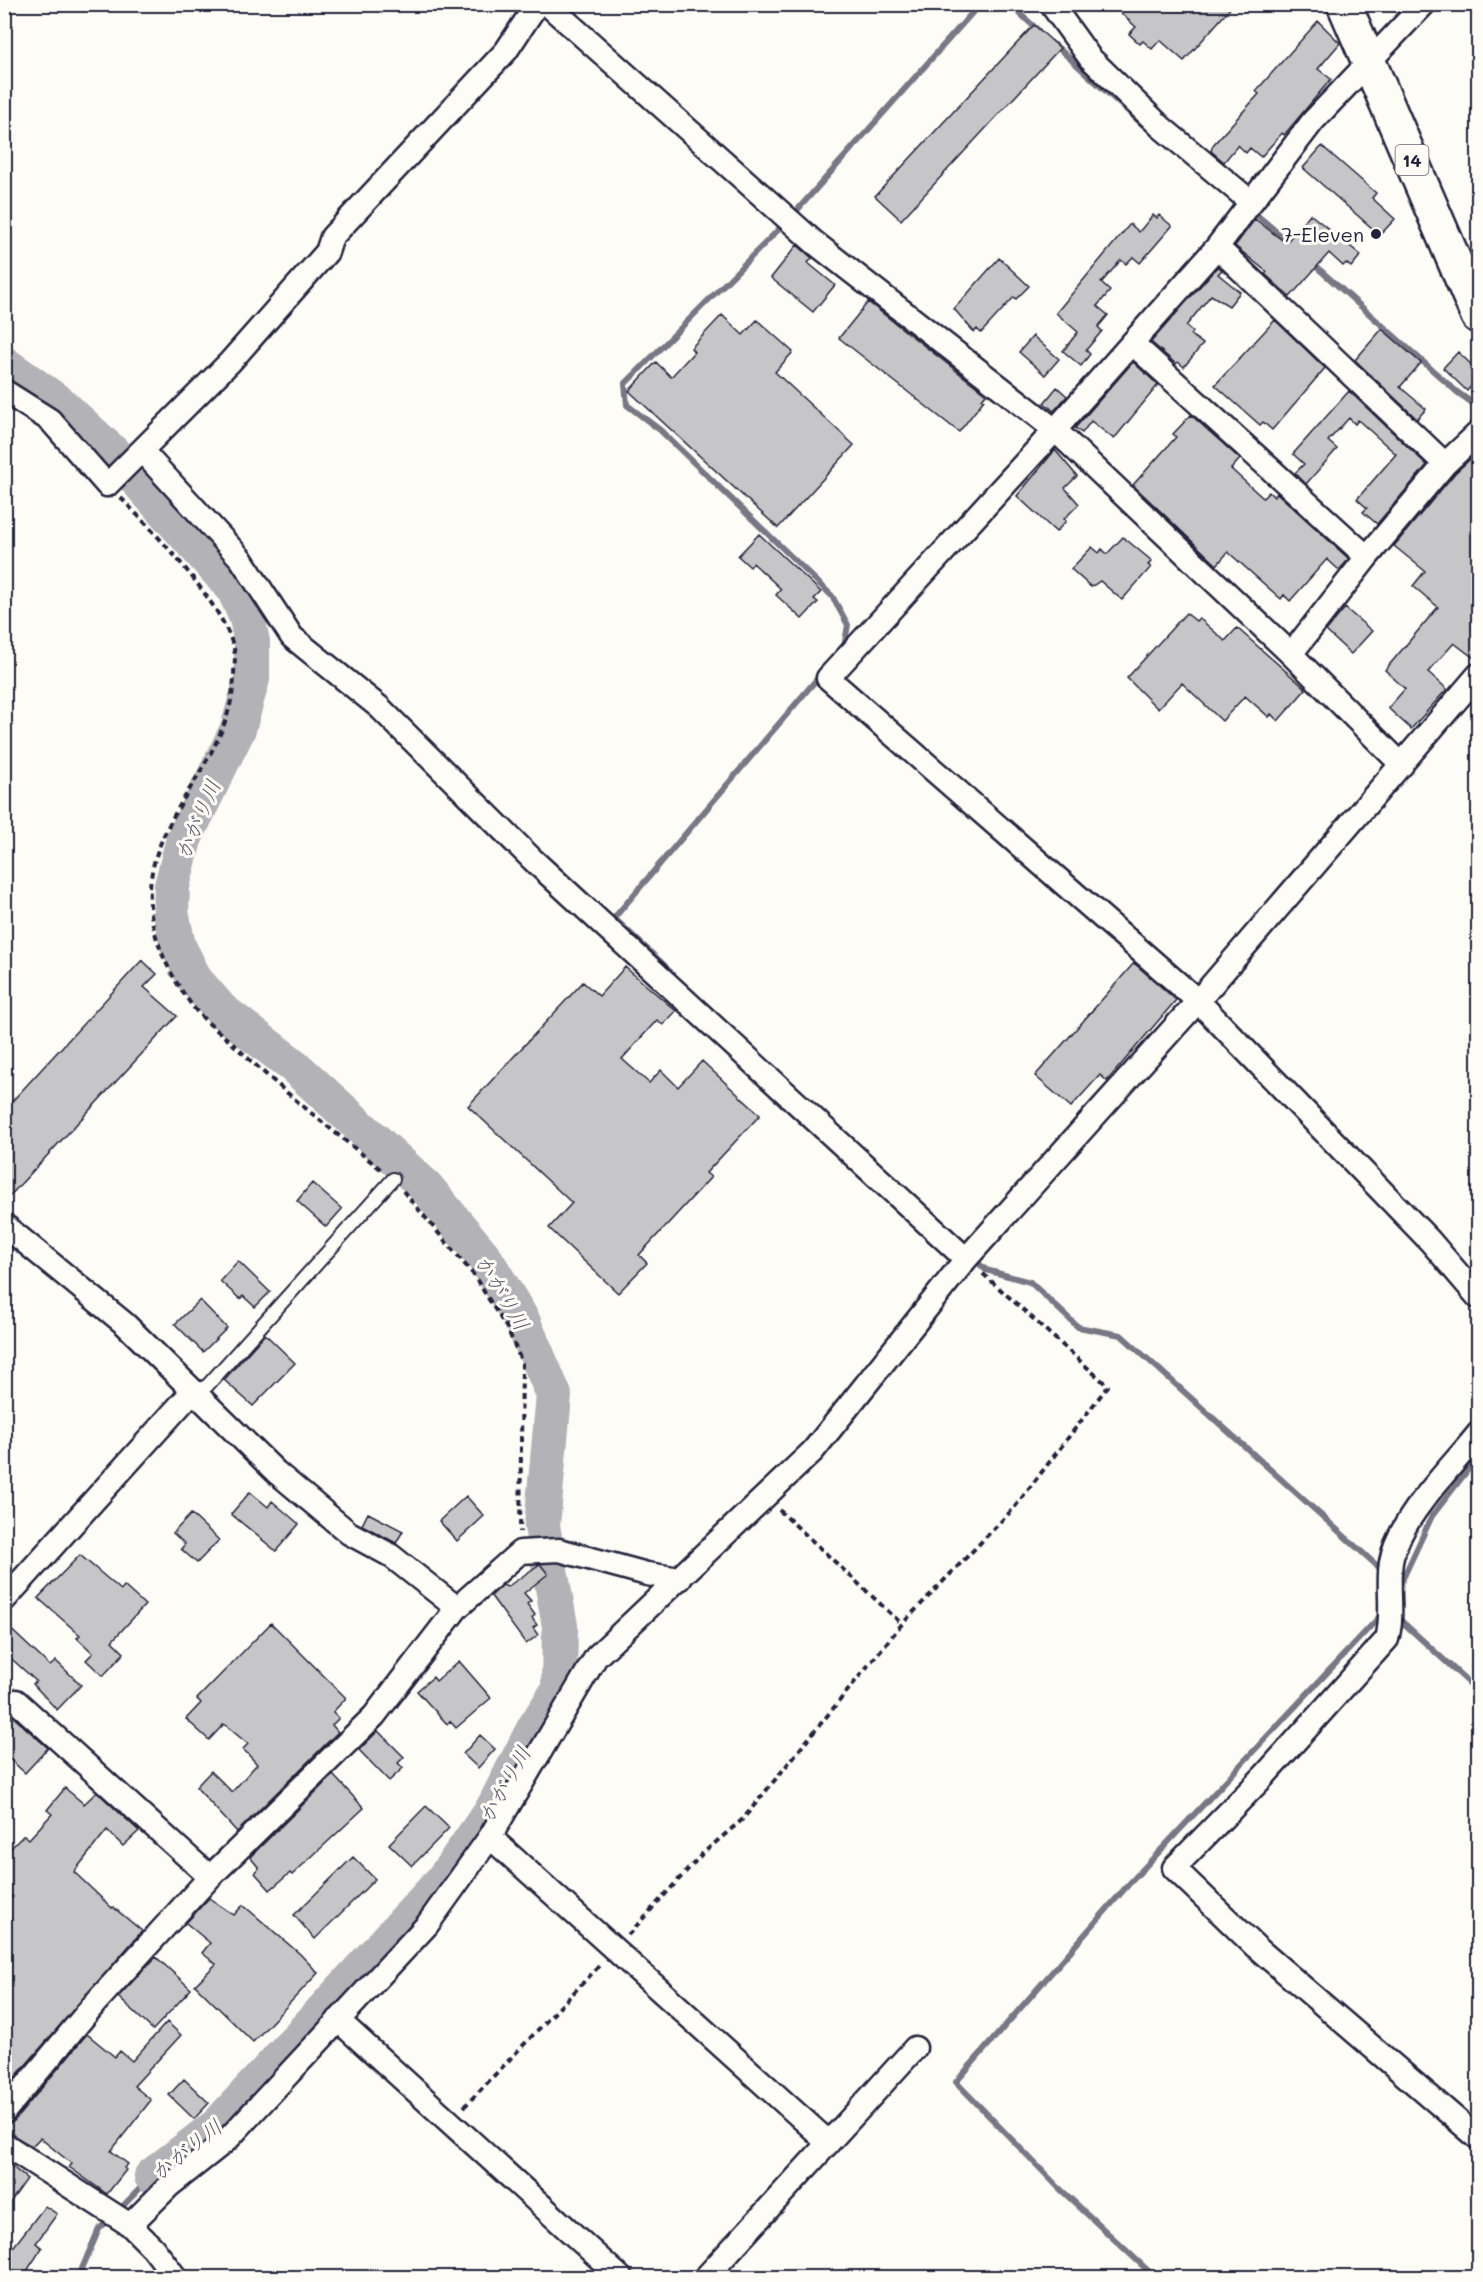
<svg xmlns="http://www.w3.org/2000/svg" width="1483" height="2282" viewBox="0 0 1483 2282" font-family="Mali,'Klee One',sans-serif">
<style>
.lines{fill:none;stroke-linecap:round;stroke-linejoin:round}
.stream{stroke:#787885;stroke-width:6}
.river{stroke:#b2b2b7;stroke-width:36}
.building{fill:#c6c6c8;stroke:#22223b;stroke-width:1.5}
.service-casing{stroke:#22223b;stroke-width:16}
.minor-casing{stroke:#22223b;stroke-width:27}
.primary-casing{stroke:#22223b;stroke-width:38}
.path{stroke:#22223b;stroke-width:4;stroke-dasharray:6 4.5;stroke-linecap:butt}
.service{stroke:#fdfcf7;stroke-width:12}
.minor{stroke:#fdfcf7;stroke-width:22}
.primary{stroke:#fdfcf7;stroke-width:33}
.poi-dot{fill:#22223b;stroke:#fdfcf7;stroke-width:2}
.labels{text-anchor:middle;dominant-baseline:central;stroke-width:6;stroke-linejoin:round;paint-order:stroke}
.shield{fill:#fdfcf7;stroke:#646373;stroke-width:1.5}
.shield-label{font-size:18px;font-weight:bold;fill:#22223b}
.poi-label{font-size:20px;fill:#22223b;stroke:#fdfcf7;text-anchor:end}
.water-label{font-size:21px;font-style:italic;fill:#545466;stroke:#fdfcf7}
</style>
<rect width="100%" height="100%" fill="#fdfcf7"/>
<filter id="ink" filterUnits="userSpaceOnUse"><feTurbulence type="fractalNoise" baseFrequency=".0167" numOctaves="2"/><feDisplacementMap in="SourceGraphic" scale="12" xChannelSelector="R" yChannelSelector="G"/><feConvolveMatrix kernelMatrix="1 2 1 2 8 2 1 2 1" color-interpolation-filters="sRGB"/></filter>
<g filter="url(#ink)">
<g class="lines">
<path class="stream" d="M1009 4 1038 30
M1055 45 1143 125
M1250 209 1292 245
M792 216 980 4
M785 223 625 384 627 405 660 430 832 596 848 625 844 647
M1311 262 1457 392 1478 407
M665 966 614 918 822 673
M973 1258 986 1270 1030 1282 1078 1327 1121 1335 1384 1572
M1398 1589 1432 1516 1478 1457
M1397 1617 1478 1691
M118 2211 152 2176
M78 2278 99 2229 111 2218
M1156 2278 1059 2188 956 2082 1128 1885 1383 1613"/>
<path class="river" d="M4 364 59 403 113 453 234 589 247 618 252 642V679L238 729 184 839 172 886 171 912 178 946 195 980 221 1010 294 1066 426 1187 484 1257 522 1320 554 1395 542 1526 560 1626 559 1690 535 1727 494 1807 443 1880 218 2125 152 2176"/>
</g>
<path class="building" d="M1111 4H1234L1184 61 1160 40 1152 49 1143 41 1140 44 1129 34 1136 27Z
M1318 21 1340 43 1318 69 1331 79 1284 135 1282 133 1261 157 1250 148 1246 153 1238 145 1224 162 1211 151 1213 145 1259 94 1256 91Z
M1034 25 1060 48 901 220 875 196Z
M1322 146 1376 193 1372 198 1395 219 1380 235 1303 168Z
M1310 214 1361 255 1351 267 1346 263 1343 266 1329 253 1290 297 1265 274 1267 272 1235 246 1255 219 1286 243Z
M1153 215 1157 218 1159 215 1172 226 1140 263 1133 257 1126 264 1121 260 1101 283 1110 291 1097 306 1108 315 1098 327 1102 331 1086 350 1090 354 1081 366 1063 351 1078 332 1056 313 1130 224 1139 232Z
M797 245 812 258 808 263 835 285 813 312 771 278Z
M999 258 1029 286 1016 299 1014 297 981 333 977 329 974 332 954 309Z
M1218 266 1222 270 1218 274 1240 292 1229 306 1211 295 1186 326 1193 332 1191 335 1203 344 1184 367 1178 362 1176 364 1151 342Z
M868 302 986 394 982 399 984 400 959 432 839 338Z
M722 315 743 335 757 320 793 352 775 372 854 445 778 528 629 391 656 362 671 377 694 352 691 348Z
M1275 320 1325 368 1272 430 1263 422 1260 425 1215 385Z
M1382 329 1421 363 1400 387 1426 409 1417 419 1355 360Z
M1033 336 1059 359 1045 375 1019 352Z
M1458 352 1474 367 1471 371 1478 378 1467 391 1443 368Z
M1133 362 1158 385 1114 439 1091 421 1082 433 1075 428Z
M1057 387 1067 396 1054 411 1044 403Z
M1349 391 1427 465 1377 524 1363 512 1367 508 1357 499 1396 454 1358 420 1355 424 1349 418 1328 441 1337 449 1306 484 1295 473 1304 464 1293 454Z
M1191 415 1240 459 1231 469 1263 498 1269 492 1274 497 1277 493 1349 559 1339 570 1327 559 1290 601 1284 595 1281 599 1228 552 1217 565 1133 485 1176 437 1173 434Z
M1055 450 1077 476 1065 488 1079 504 1064 519 1066 521 1056 532 1017 496Z
M1479 451V662L1454 643 1428 672 1447 689 1411 729 1388 708 1405 689 1385 670 1438 607 1413 586 1425 571 1394 546 1455 473Z
M759 534 821 592 814 599 818 602 802 619 776 595 781 589 753 563 750 567 738 556Z
M1123 537 1152 561 1148 565 1151 567 1122 600 1100 581 1091 587 1071 569 1092 547 1099 553 1102 549 1107 554Z
M1345 608 1372 631 1351 654 1326 631Z
M1186 613 1196 621 1199 618 1225 641 1237 628 1306 689 1278 721 1271 714 1269 717 1245 696 1222 721 1182 683 1158 709 1127 678Z
M142 960 157 974 144 987 177 1016 4 1202V1110Z
M1134 963 1176 1000 1107 1081 1100 1075 1071 1107 1035 1076Z
M625 967 676 1011 663 1025 657 1020 622 1059 649 1083 661 1070 678 1087 702 1061 760 1115 706 1173 711 1177 639 1255 647 1263 618 1293 549 1228 572 1203 468 1106 583 982 599 996Z
M312 1183 342 1209 326 1227 297 1201Z
M238 1261 270 1292 255 1307 243 1296 240 1299 220 1281Z
M200 1300 227 1328 203 1352 175 1324Z
M265 1334 295 1363 253 1406 224 1380Z
M250 1492 268 1507 272 1501 299 1524 276 1551 231 1514Z
M466 1496 484 1516 457 1541 439 1521Z
M368 1513 403 1531 396 1543 362 1525Z
M191 1514 219 1540 197 1563 181 1549 185 1544 173 1533Z
M80 1555 121 1590 124 1586 145 1605 112 1641 124 1653 103 1676 86 1660 93 1653 77 1638 80 1635 38 1598Z
M540 1564 548 1574 524 1593 531 1601 527 1604 535 1615 532 1618 537 1625 533 1628 538 1635 526 1644 491 1596 503 1585 507 1587Z
M4 1623 50 1666 56 1661 81 1685 57 1710 33 1684 36 1681 4 1652Z
M271 1623 346 1698 333 1712 339 1718 332 1725 338 1732 237 1832 196 1787 211 1771 232 1792 257 1764 243 1749 248 1744 224 1724 209 1740 186 1719 201 1703 197 1699Z
M459 1661 491 1698 456 1728 450 1721 447 1724 417 1691 433 1677 436 1681Z
M4 1715H11L48 1748 25 1773 4 1754Z
M378 1731 404 1757 398 1763 403 1768 389 1781 359 1750Z
M480 1735 495 1749 478 1768 463 1754Z
M333 1775 364 1808 292 1875 290 1873 270 1890 255 1873 259 1868 250 1857Z
M65 1788 84 1804 97 1792 139 1831 123 1846 107 1830 74 1872 112 1908 113 1907 142 1931 4 2090V1905L13 1897 4 1888V1855L24 1835 29 1839 52 1814 47 1810Z
M426 1806 449 1828 412 1866 389 1844Z
M353 1857 375 1879 315 1939 294 1915Z
M209 1898 234 1915 243 1905 300 1954 318 1973 253 2042 195 1985 216 1964 202 1953 210 1943 186 1923Z
M156 1957 191 1989 153 2030 118 1997Z
M167 2022 181 2035 134 2086 151 2100 111 2151 128 2164 124 2168 126 2170 107 2194 69 2167 72 2164 40 2138 32 2146 4 2131V2125L14 2121 87 2034 115 2057 120 2051 132 2061Z
M184 2079 209 2103 194 2119 169 2095Z
M4 2160 27 2179 4 2211Z
M45 2206 57 2214 36 2243 42 2248 23 2277 4 2263V2259Z"/>
<g class="lines">
<g class="service-casing">
<path id="service" d="M192 1392 207 1386 393 1179"/>
</g>
<g class="minor-casing">
<path id="minor" d="M547 4 815 243 1055 430 1291 654 1402 765
M1051 4 1090 58 1161 127 1251 202
M1424 4 1313 121 1217 247 1055 430 828 678 1198 1001 1430 1241 1478 1297
M1217 247 1445 464 1367 557 1291 654
M1132 343 1367 557
M4 391 50 420 107 485 230 362 327 252 332 237 506 51 537 4
M142 451 241 559 292 637 379 707 533 860 966 1259
M1445 464 1478 433
M4 1225 125 1324 276 1472 349 1533 390 1555 457 1608
M1478 1434C1451 1468 1398 1519 1391 1562 1387 1588 1394 1614 1387 1639L1264 1776 1174 1868 1256 1947 1478 2138
M4 1600 192 1392
M4 1702 16 1701 210 1877
M490 1837 828 2142
M338 2020 621 2278
M4 2112 97 2001 210 1877 374 1716 457 1608 520 1552 559 1550 647 1574 680 1579
M4 2144 130 2225 153 2248 176 2278
M130 2225 169 2186 227 2140 427 1925 490 1837 596 1657 813 1451 966 1259 1198 1001 1478 675
M705 2278 915 2048"/>
</g>
<g class="primary-casing">
<path id="primary" d="M1344 4 1478 316"/>
</g>
<path class="path" d="M121 498C155 533 222 602 234 649 236 657 234 667 234 676 231 777 117 831 159 945 166 966 180 990 194 1008 205 1022 221 1033 234 1045 281 1090 332 1130 383 1171
M403 1191 473 1274 508 1330 522 1363 520 1532
M779 1510 902 1624
M628 1935 702 1854 743 1819 902 1624 1014 1508 1108 1386 981 1272
M464 2107 602 1963"/>
<use href="#service" class="service"/>
<use href="#minor" class="minor"/>
<use href="#primary" class="primary"/>
</g>
</g>
<circle class="poi-dot" cx="1376" cy="234" r="6"/>
<g class="labels">
<rect class="shield" x="1395.5" y="145" width="33" height="30" rx="4.5"/>
<g class="shield-label">
<text x="1412" y="160">14</text>
</g>
<g class="poi-label">
<text x="1364" y="234">7-Eleven</text>
</g>
<g class="water-label">
<text transform="translate(197 819) rotate(-67)">かがり川</text>
<text transform="translate(503 1292) rotate(59)">かがり川</text>
<text transform="translate(504 1784) rotate(-61)">かがり川</text>
<text transform="translate(186 2149) rotate(-39)">かがり川</text>
</g>
</g>
<rect width="1483" height="2282" fill="none" stroke="#fdfcf7" stroke-width="24"/>
<rect x="12" y="12" width="1459" height="2258" fill="none" stroke="#22223b" stroke-width="2" filter="url(#ink)"/>
</svg>
